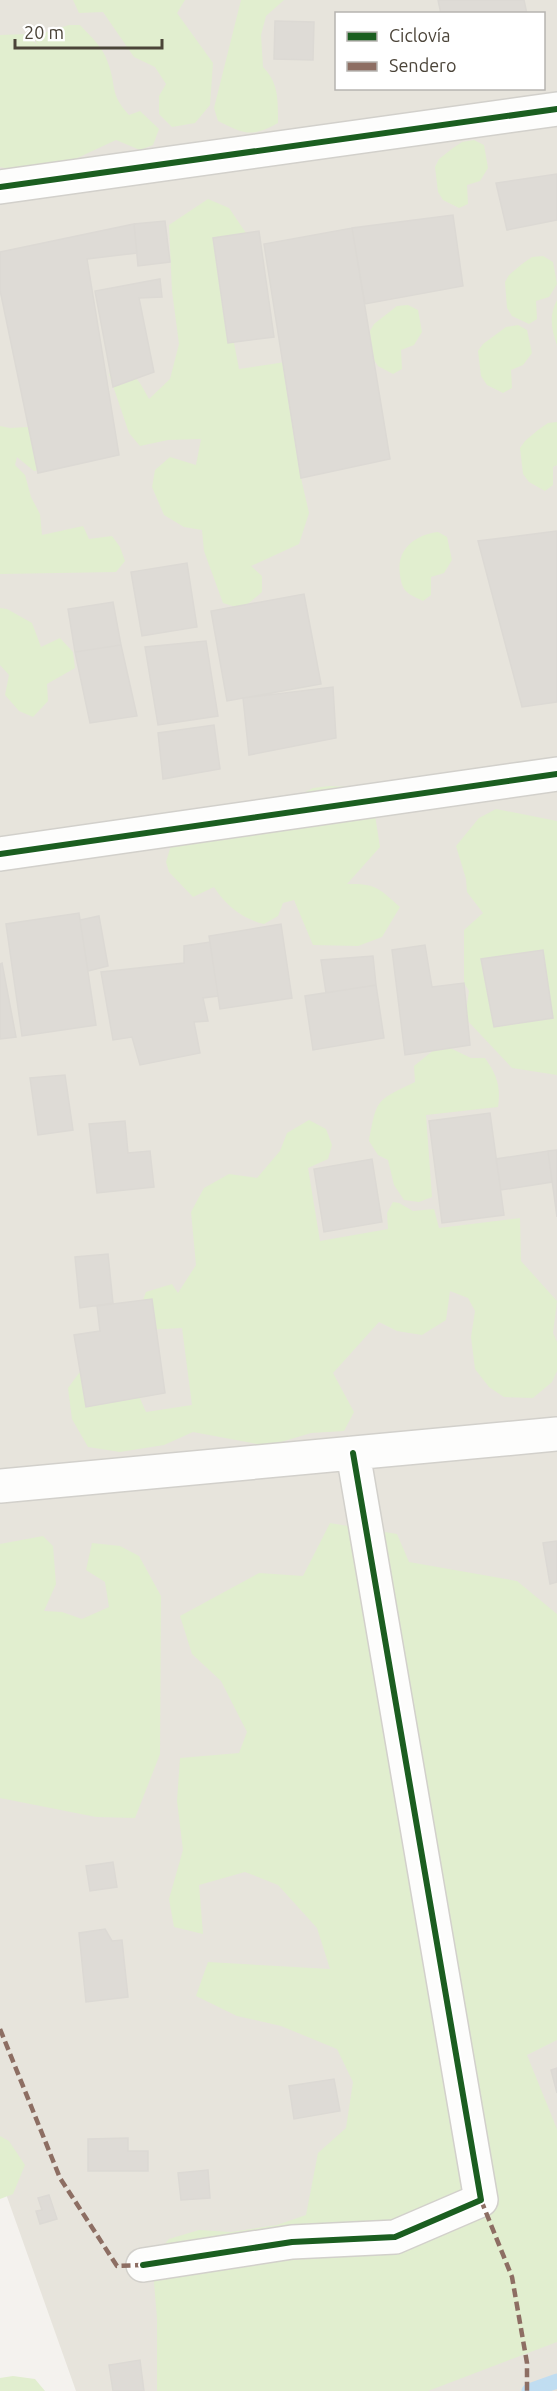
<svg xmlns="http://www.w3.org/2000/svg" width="557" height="2391" viewBox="0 0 557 2391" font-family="Ubuntu,sans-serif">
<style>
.residential{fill:#e7e4dc;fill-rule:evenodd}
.green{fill:#e1eecf}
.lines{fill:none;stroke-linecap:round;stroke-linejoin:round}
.stream{stroke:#c0ddf1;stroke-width:15}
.building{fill:#dedbd6;stroke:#dcd9d4;stroke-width:1.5}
.street-casing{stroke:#d2d0cb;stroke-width:36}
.street{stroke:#fdfdfc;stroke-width:33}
.quiet{stroke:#8d6e63;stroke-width:4.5;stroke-dasharray:9 4.5;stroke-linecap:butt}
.cycleway-casing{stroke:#fff;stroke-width:10}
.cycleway{stroke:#1b5e20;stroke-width:6}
</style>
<rect width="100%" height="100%" fill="#f4f2ee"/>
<path class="residential" d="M0 0H557V2391H76L0 2177ZM336 14H544V88H336Z"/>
<path class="green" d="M73 0H185L177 13 213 63 210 105 195 123 172 127 159 114V96L166 84 155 67 134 57 103 12 79 13Z
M241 0H284L266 16 261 35 263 67C279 83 278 101 278 123 251 138 244 134 218 121L214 108Z
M69 25H80C91 37 103 47 108 63 117 87 109 93 129 115L140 111 159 129 153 145 140 150 116 140 58 167 31 174 0 167V35L27 34 37 45 34 36Z
M474 140 484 145 488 168 480 181 467 185 468 204 459 208 443 200 438 192 435 167 439 159 453 148 462 142Z
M208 199 229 208 248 236 218 260 239 369 292 361 314 470 301 478 309 513 299 544 251 566 262 576V592L242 609 223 603 204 551 202 530 184 527 164 515 152 487 155 470 170 457 196 465 201 439 168 440 140 446 129 433 109 374 124 365 140 383 149 399 170 379 179 344 172 291 169 225Z
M543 256 553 262 557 284 549 297 536 301 537 319 529 324 512 316 507 308 505 282 509 275 522 264 532 257Z
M557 300V345C551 329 549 315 557 300Z
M408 305 418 310 422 332 414 345 401 350 402 369 393 374 378 366 372 357 370 331 374 324 397 306Z
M518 325 527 330 532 353 523 365 511 370 512 388 503 393 487 385 481 376 478 351 483 344 506 327Z
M41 403 51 468 34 471 17 457 15 465 25 475 31 497 40 514 42 535 83 526 89 539 112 536 120 547 125 561 116 572 0 574V426L10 428 28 427Z
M557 422V465L553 467V485L545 491 529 482 523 474 520 448 525 441 538 430 548 423Z
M438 532 447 537 452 560 444 573 431 577V595L423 601C418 598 411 596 407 592 402 588 401 581 400 575 396 550 414 535 438 532Z
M0 608 7 609 32 623 41 647 60 638 73 652 75 668 47 684 48 701 33 717 19 711 5 695 9 675 0 665Z
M330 786 351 787 374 809 380 847 347 884C375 883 379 888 400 907L382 937 358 946 313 945 294 900 283 903 278 916 264 924C243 919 226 906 214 887L193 897 169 872 166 862 172 842 284 803 313 788Z
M496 809 557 821V1075L512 1068 465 1018 469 991 464 983V930L483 913 467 892 466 879 456 846 479 818Z
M448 1047 471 1058H485C497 1075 501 1087 498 1107L426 1115 432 1197 419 1202 404 1200 394 1185 388 1160 378 1155 369 1141C377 1098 376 1101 415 1082L414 1066 435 1049Z
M309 1120 326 1129 332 1145 328 1159 308 1168 320 1241 388 1229 387 1213 393 1202 399 1203 413 1211 434 1209 439 1228 520 1218 521 1261 557 1301 553 1333 557 1342V1371L552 1382 533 1398 504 1397 489 1387 475 1369 471 1337 475 1311 468 1298 450 1291 446 1320 422 1335 397 1331 379 1322 333 1373 354 1412 344 1431 311 1433 268 1446 193 1432 164 1445 120 1452 88 1447 72 1419 68 1388 85 1365 133 1383 146 1412 192 1405 182 1328 147 1330 139 1311 146 1292 172 1284 178 1293 196 1265 191 1212 204 1188 229 1174 257 1178 280 1151 287 1133Z
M330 1523 397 1534 409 1562 517 1581 557 1614V2040L527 2055 557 2129V2342L428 2391H157V2318L152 2259 169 2239 199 2230 231 2232 277 2225 306 2215 318 2153 346 2128 353 2082 337 2049 281 2026 237 2016 196 1996 208 1962 330 1969 317 1928 278 1885 245 1872 199 1885 203 1934 174 1927 169 1899 183 1850 177 1801 180 1758 239 1753 247 1732 221 1681 192 1654 180 1616 259 1573 303 1576Z
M43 1536 53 1546 56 1584 44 1611 62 1612 82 1619 109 1607 105 1582 86 1570 92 1543 120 1546 139 1556 161 1596 160 1754 135 1818 96 1817 0 1798V1544Z
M0 2136 9 2141 25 2165 13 2194 0 2199Z
M13 2376 35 2379 45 2391H0V2378Z"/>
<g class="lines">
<path class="stream" d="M529 2391 557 2381"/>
</g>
<path class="building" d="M438 0H524L527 14H441Z
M275 21 314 22 313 60 274 59Z
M557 174V220L507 230 496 183Z
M453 215 463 286 365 304 352 228Z
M165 221 170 262 138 266 134 224Z
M134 224 137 253 87 259 119 455 38 473 0 290V252Z
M352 228 390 459 301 478 264 244Z
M259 231 274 337 228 343 213 238Z
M160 279 162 297 139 298 154 372 113 387 95 291Z
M557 531V702L522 707 478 541Z
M187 563 197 627 142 636 131 572Z
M304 594 321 684 227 701 211 611Z
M113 602 121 645 75 652 68 609Z
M206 641 218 716 158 725 145 647Z
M121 645 137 716 90 723 75 652Z
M333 687 336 738 249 755 243 698Z
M214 725 220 769 163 779 158 733Z
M79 913 96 1025 22 1036 6 924Z
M99 916 108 966 88 971 80 920Z
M281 924 292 998 220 1009 209 936Z
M210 942 218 996 203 998 208 1021 194 1022 200 1053 140 1065 132 1037 113 1040 101 972 184 963V946Z
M425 945 432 987 464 983 470 1045 405 1055 392 950Z
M543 950 553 1018 494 1027 481 959Z
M373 956 376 985 326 993 321 960Z
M2 963 16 1037 0 1039V964Z
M376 985 384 1038 313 1050 305 996Z
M65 1075 73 1130 38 1135 30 1078Z
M490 1113 504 1215 442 1223 429 1121Z
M125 1121 128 1153 150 1151 154 1187 97 1193 89 1124Z
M557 1150V1217L548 1151Z
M548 1151 552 1182 501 1190 496 1159Z
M372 1159 382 1222 324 1232 314 1169Z
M108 1254 113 1303 80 1308 75 1257Z
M152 1299 165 1393 86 1407 74 1335 100 1331 97 1306Z
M557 1541V1582L550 1584 543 1543Z
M113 1862 117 1887 90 1891 86 1866Z
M105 1929 112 1941 122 1940 128 1997 86 2002 79 1933Z
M557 2068V2093L551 2070Z
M334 2079 340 2111 294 2119 289 2086Z
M128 2138V2151H148V2171H88V2139Z
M208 2170 210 2198 181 2200 178 2173Z
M49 2195 57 2219 40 2224 36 2211 42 2210 38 2198Z
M140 2360 144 2391H113L109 2365Z"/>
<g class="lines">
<g class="street-casing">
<path id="street" d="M0 187 557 109
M0 854 557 774
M0 1486 557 1434
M143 2265 292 2242 395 2237 481 2200 353 1453"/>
</g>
<use href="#street" class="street"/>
<path class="quiet" d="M0 2029 60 2178 117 2266 143 2265
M481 2200 512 2277 527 2363V2391"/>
<g class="cycleway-casing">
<path id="cycleway" d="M0 187 557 109
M0 854 557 774
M143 2265 292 2242 395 2237 481 2200 353 1453"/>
</g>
<use href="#cycleway" class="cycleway"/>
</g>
<rect x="335" y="12" width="210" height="78" fill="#ffffff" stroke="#b7b4b0" stroke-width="1.5"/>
<rect x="347" y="32" width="30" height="9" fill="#1b5e20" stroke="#b7b4b0" stroke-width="1.5"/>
<text x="389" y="42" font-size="18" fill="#4b4439">Ciclovía</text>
<rect x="347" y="62" width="30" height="9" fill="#8d6e63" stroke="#b7b4b0" stroke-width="1.5"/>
<text x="389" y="72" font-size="18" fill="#4b4439">Sendero</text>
<path d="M15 39v9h147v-9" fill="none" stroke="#4b4439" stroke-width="3"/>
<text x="24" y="39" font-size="18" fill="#4b4439" stroke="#ffffff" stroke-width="4.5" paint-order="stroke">20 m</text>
</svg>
